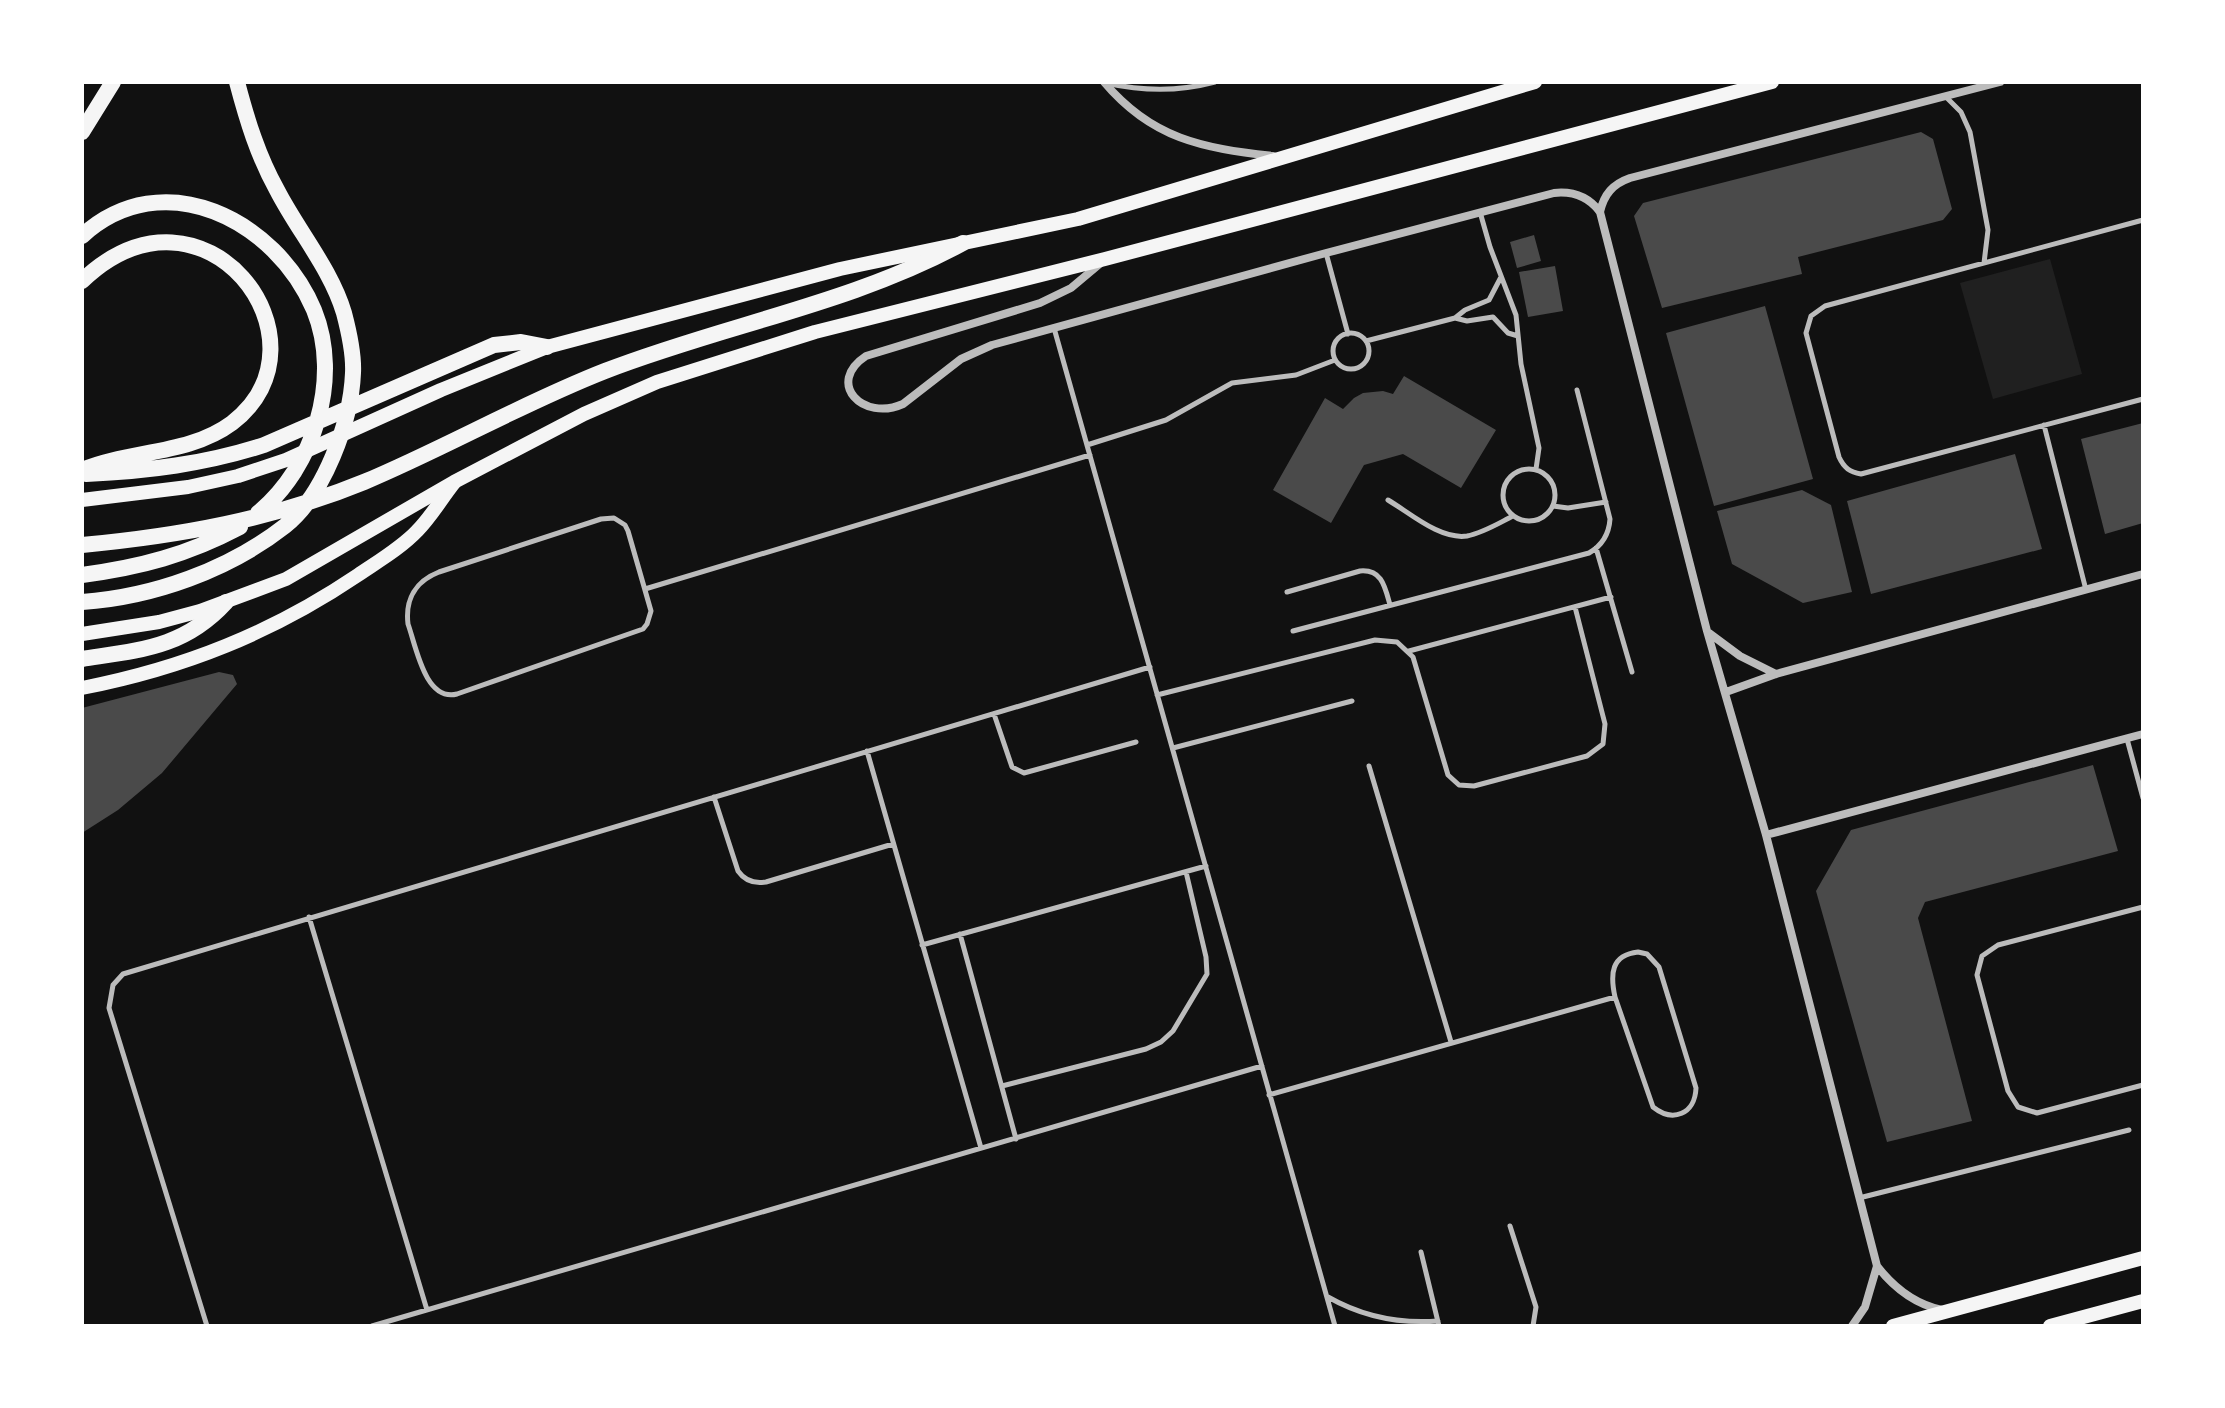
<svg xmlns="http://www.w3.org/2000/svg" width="2225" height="1408" viewBox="0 0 2225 1408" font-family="'Alegreya Sans',sans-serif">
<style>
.green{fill:#202020}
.building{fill:#4a4a4a}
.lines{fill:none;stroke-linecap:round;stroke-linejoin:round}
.service{stroke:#bcbcbc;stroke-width:5}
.minor{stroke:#bcbcbc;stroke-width:8}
.secondary{stroke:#f5f5f5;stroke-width:14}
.primary{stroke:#f5f5f5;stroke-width:14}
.trunk{stroke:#f5f5f5;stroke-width:16}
</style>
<rect width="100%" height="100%" fill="#111"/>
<path class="green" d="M2050 259 2082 374 1993 399 1960 283Z"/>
<path class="building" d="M1921 132 1933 139 1952 209 1943 220 1798 257 1802 274 1662 308 1634 216 1643 203Z
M1534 235 1541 261 1517 268 1510 242Z
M1555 266 1563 311 1528 317 1519 272Z
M1765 306 1813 479 1714 506 1666 333Z
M1404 376 1496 430 1461 488 1403 454 1364 465 1331 523 1273 490 1325 398 1343 409 1354 398 1363 393 1383 391 1393 394Z
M2143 423V523L2105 534 2081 439Z
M2015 454 2042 549 1871 594 1847 501Z
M1802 490 1831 505 1852 592 1803 603 1732 564 1717 511Z
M219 672 233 675 237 684 162 773 118 810 82 833V708Z
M2093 765 2118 851 1925 902 1918 918 1972 1121 1887 1142 1816 891 1851 830Z"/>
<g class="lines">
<path class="service" d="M1105 83C1143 91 1177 92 1215 82
M1946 97 1961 112 1970 132 1988 230 1984 263
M1480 212 1490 247 1516 315 1521 364 1539 448 1536 469
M2143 220 1825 306 1811 316 1806 333 1839 457C1844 468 1850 472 1861 474L2143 399
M1326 253 1348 334
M1455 318 1467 321 1493 317 1508 333 1518 336
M1054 328 1335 1326
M1333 351a18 18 0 1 1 36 0a18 18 0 1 1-36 0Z
M1366 341 1455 318 1465 310 1489 300 1501 277
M2044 425 2086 590
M1087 445 1166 420 1232 383 1296 375 1335 360
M1503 495a26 26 0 1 1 52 0a26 26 0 1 1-52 0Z
M1388 500C1410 513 1440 540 1467 536 1483 533 1499 523 1513 516
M1553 506 1568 508 1606 502
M614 518 625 525 628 531 651 611 647 624 643 629 457 694C425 702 416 646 408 624 405 599 416 581 439 572L601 519Z
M1596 548 1632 672
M645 589 1090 455
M1287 592 1360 571C1382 569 1385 587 1390 605
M1293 631 1589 553C1603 545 1609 534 1610 519L1577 390
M1409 651 1611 597
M1157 695 1375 640 1397 642 1413 657 1448 775 1459 785 1474 786 1587 756 1603 744 1605 724 1575 607
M994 714 1012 767 1024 773 1136 742
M2127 739 2143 798
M1173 748 1352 701
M867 751 981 1148
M1369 766 1451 1042
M714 797 738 871C745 881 754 884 766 882L893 844
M2143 907 1998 945 1982 956 1977 975 2008 1091 2018 1107 2037 1113 2143 1085
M309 917 427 1310
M960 934 1016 1139
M922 945 1206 866
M1638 952 1647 954 1659 967 1696 1088C1695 1114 1673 1123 1653 1107L1615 997C1610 974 1611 955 1638 952Z
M1002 1086 1146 1049 1161 1042 1173 1031 1207 974 1206 957 1186 872
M1269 1095 1615 997
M1859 1198 2129 1130
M1510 1226 1536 1307 1533 1326
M1421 1252 1439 1326
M1328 1297C1363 1317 1398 1324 1438 1321
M207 1326 109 1008 113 985 123 974 1150 667
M372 1326 1262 1066"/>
<path class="minor" d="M1104 82C1152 139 1202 148 1273 156
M1600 212C1604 194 1613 184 1630 178L2000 82
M1102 262 1071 288 1040 303 866 356C825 383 863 422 903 404L961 359 992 345 1326 253 1554 193C1573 191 1588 196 1600 212L1707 631 1766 835 1877 1266C1894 1288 1914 1304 1942 1310
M1709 633 1740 656 1776 674
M1726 692 1776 674 2143 574
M1766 835 2143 734
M1852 1326 1865 1307 1877 1266"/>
<path class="secondary" d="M82 688C184 668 272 633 358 575 377 562 401 548 417 531 431 517 442 498 454 483
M1893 1326 2143 1258
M2050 1326 2143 1301"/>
<path class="primary" d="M82 500 188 487 238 476 286 460 441 390 547 347 840 269 1078 219 1535 82
M82 634 159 622 200 611 286 579 454 482 584 414 657 382 815 332 1105 259 1772 82"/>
<path class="trunk" d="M82 132 113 82
M82 236C163 162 276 220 314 310 342 379 314 467 258 513
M82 281C204 164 338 342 232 423 189 455 130 450 82 470
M86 474C148 471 205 464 264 445L494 345 521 342 547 347
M82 545C178 536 274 519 364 482 445 448 523 403 605 371 723 325 851 304 963 243
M82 575C141 567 187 555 240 527
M82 602C153 597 229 570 285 526 324 495 351 422 353 373 354 354 349 332 344 313 331 269 298 231 277 190 258 156 247 120 237 82
M82 659C140 650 184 648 226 602"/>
</g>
<rect width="2225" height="1408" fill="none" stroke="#ffffff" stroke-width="168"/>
</svg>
